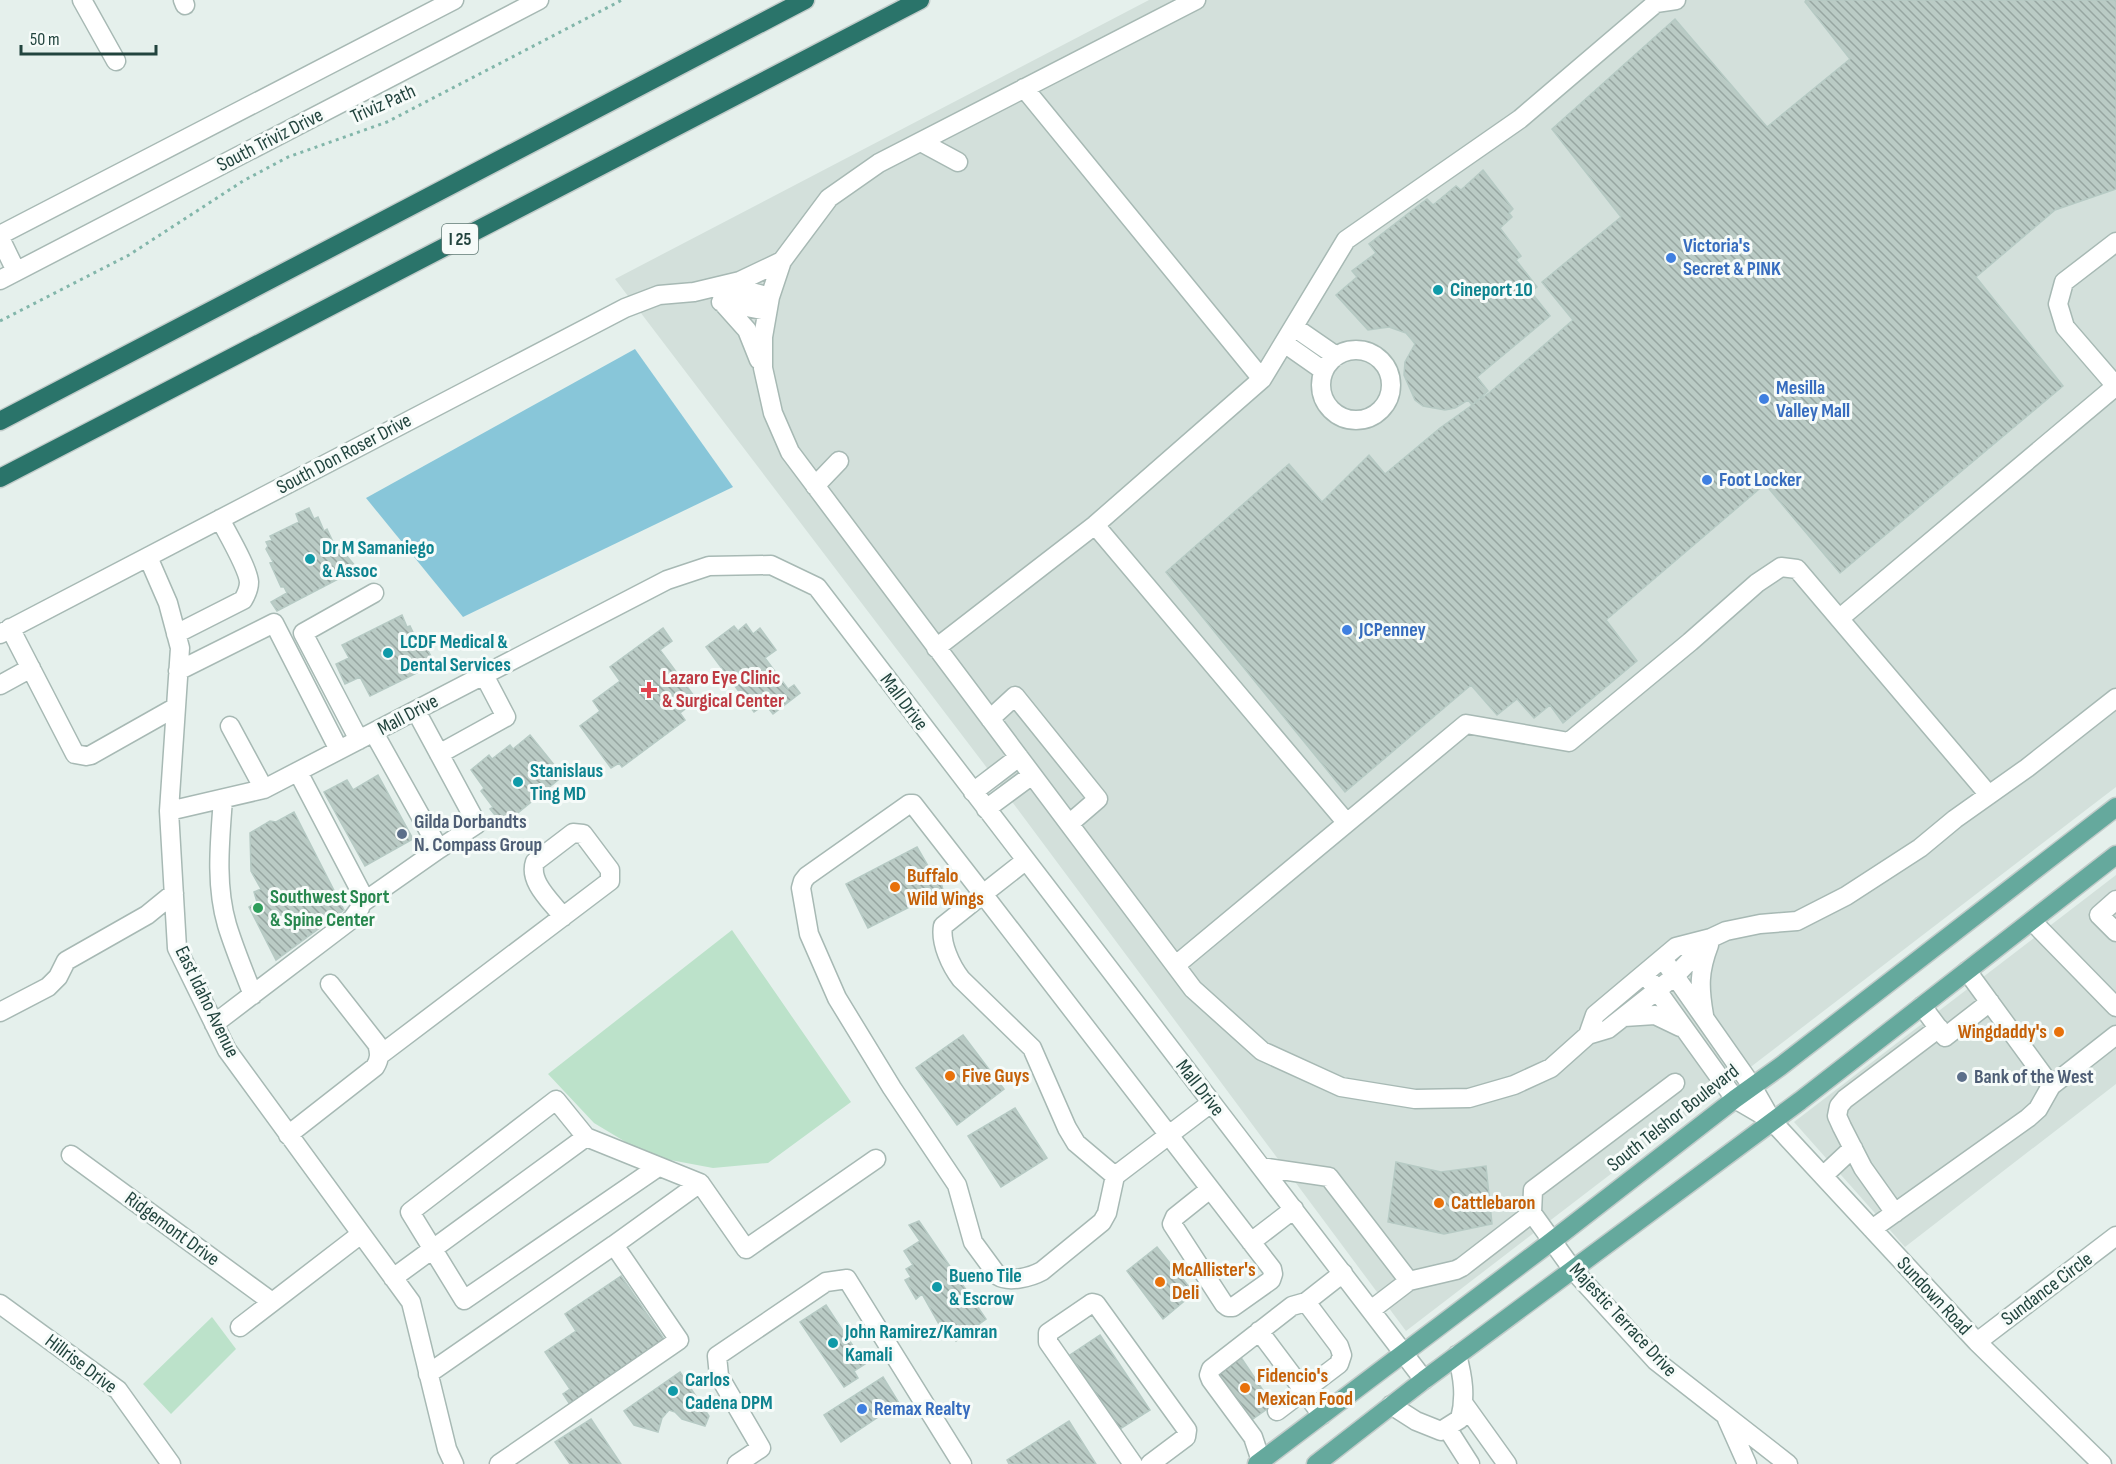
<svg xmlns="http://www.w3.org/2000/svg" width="2116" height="1464" viewBox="0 0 2116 1464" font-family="'Sofia Sans Condensed',sans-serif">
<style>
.built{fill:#d3e0db}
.park{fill:#bce2ca}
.water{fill:#88c6d9}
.building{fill:url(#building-back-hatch);stroke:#b6cac4;stroke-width:1.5}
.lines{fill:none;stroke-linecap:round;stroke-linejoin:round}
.minor-casing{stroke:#a7b9b4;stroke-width:21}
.major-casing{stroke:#c1cbc9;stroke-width:21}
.highway-casing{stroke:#c1cbc9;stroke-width:21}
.path{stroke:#82b6aa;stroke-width:3;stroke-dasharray:3 4.5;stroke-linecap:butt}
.minor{stroke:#fff;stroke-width:18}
.major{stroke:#65a99d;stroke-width:18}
.highway{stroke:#2a746a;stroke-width:18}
.shop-dot{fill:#3f7fe0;stroke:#f6fbf9;stroke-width:2}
.culture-dot{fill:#0f9aa8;stroke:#f6fbf9;stroke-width:2}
.health-dot{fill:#e0444e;stroke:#f6fbf9;stroke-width:2}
.service-dot{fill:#5c6f8a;stroke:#f6fbf9;stroke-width:2}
.food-dot{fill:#e8710a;stroke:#f6fbf9;stroke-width:2}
.leisure-dot{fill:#2e9e5b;stroke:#f6fbf9;stroke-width:2}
.labels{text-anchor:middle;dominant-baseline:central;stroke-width:6;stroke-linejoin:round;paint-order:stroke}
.shield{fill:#f6fbf9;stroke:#627b76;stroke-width:1.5}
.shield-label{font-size:18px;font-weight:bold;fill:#22443e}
.street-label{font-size:20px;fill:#22443e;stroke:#f6fbf9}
.shop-label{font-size:20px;font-weight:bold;fill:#366cbe;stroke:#f6fbf9;text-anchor:start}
.culture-label{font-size:20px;font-weight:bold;fill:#0d838f;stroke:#f6fbf9;text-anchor:start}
.health-label{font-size:20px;font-weight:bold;fill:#be3a42;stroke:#f6fbf9;text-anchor:start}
.service-label{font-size:20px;font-weight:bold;fill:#4e5e75;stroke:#f6fbf9;text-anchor:start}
.food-label{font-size:20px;font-weight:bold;fill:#c56008;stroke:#f6fbf9;text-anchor:start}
.leisure-label{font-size:20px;font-weight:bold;fill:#27864d;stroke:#f6fbf9;text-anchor:start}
</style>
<defs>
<pattern id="building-back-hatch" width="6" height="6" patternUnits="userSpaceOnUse" patternTransform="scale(1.5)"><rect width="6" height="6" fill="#bacbc5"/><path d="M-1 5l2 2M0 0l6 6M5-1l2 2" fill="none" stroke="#97a6a1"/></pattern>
</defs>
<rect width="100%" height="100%" fill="#e5f0ec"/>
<path class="built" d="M1149 0H2116V787L1406 1331 984 764 615 279Z
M2116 875V1084L1905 1247 1794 1122Z"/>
<path class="park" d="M732 930 851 1102 768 1163 713 1168 649 1156 594 1123 548 1074Z
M212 1317 236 1349 171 1414 143 1384Z"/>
<path class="water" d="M635 349 733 487 463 617 366 498Z"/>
<path class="building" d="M1806 0H2116V189L2055 210 1976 277 2063 386 1840 573 1765 484 1606 620 1637 661 1563 723 1550 705 1534 718 1517 699 1497 715 1471 685 1345 792 1166 572 1289 464 1322 502 1369 455 1385 474 1440 428 1489 393 1573 320 1542 282 1621 217 1552 129 1675 19 1767 127 1850 59 1805 2Z
M1483 170 1513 209 1509 213 1512 217 1500 228 1521 256 1516 260 1537 287 1531 292 1550 316 1477 377 1488 391 1472 405 1468 400 1455 408 1445 410 1423 406 1415 400 1404 375 1405 362 1415 344 1412 340 1406 333 1389 327 1368 330 1336 295 1357 277 1352 271 1376 253 1369 244 1427 199 1433 205 1456 186 1461 190Z
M309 508 314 519 318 517 324 531 327 529 334 544 337 543 343 556 346 555 356 567 348 574 277 611 271 602 287 593 284 587H281L270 563 273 562 266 549 268 546 266 542 272 540 270 536 299 522 296 514Z
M402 615 407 627 410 626 420 647 425 645 435 664 370 696 360 677 345 684 336 664 349 658 342 645Z
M746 624 753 634 760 628 776 650 765 658 788 689 794 685 800 693 773 714 765 704 754 712 706 647 734 626 738 631Z
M663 628 672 641 660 650 697 700 680 713 685 720 622 767 619 763 611 768 580 726 600 711 593 701 620 681 610 667Z
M530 735 563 776 503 825 490 809 493 807 481 791 484 788 471 770 489 755 492 759 510 745 513 749Z
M378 775 413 839 365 866 324 792 347 780 353 790Z
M294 812 344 910 276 960 249 907 257 902 254 892 261 889 251 871 250 833 270 821 276 822Z
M917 847 928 866H937L943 890 868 928 846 884Z
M963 1035 1004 1089 957 1125 916 1068Z
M1015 1108 1047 1158 1001 1187 968 1136Z
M1396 1162 1441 1172 1486 1166 1492 1224 1444 1234 1388 1222Z
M919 1221 986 1319 956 1341 947 1322 940 1326 922 1294 916 1299 905 1280 911 1277 906 1269 913 1265 904 1251 920 1241 909 1225Z
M1157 1247 1194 1293 1163 1319 1127 1271Z
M621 1276 666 1342 571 1406 563 1394 570 1389 545 1352 576 1331 565 1314Z
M826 1305 865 1364 854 1371 858 1378 844 1387 800 1322Z
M1100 1335 1150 1410 1120 1429 1070 1355Z
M1240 1356 1273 1405 1250 1421 1217 1372Z
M680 1372 709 1416 705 1426 682 1419 675 1412 669 1410 662 1418 658 1432 634 1425 624 1411Z
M883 1377 899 1403 841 1442 824 1415Z
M591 1419 621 1464H570L555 1442Z
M1069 1421 1096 1464H1009L1007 1460Z"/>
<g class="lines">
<g class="minor-casing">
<path id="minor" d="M82 0 116 61
M183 0 185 5
M1196 0 879 163 829 198 782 261 770 297 763 337V368L773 413 790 452 1193 989 1262 1051 1341 1087 1415 1099 1469 1098 1514 1085 1551 1068 1588 1035 1608 1029 1675 976 1711 938
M1024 88 1262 379
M921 142 958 162
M0 235 454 0
M0 238 16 271
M0 280 539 0
M725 285 770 297
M721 302 767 311
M722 302 747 330 759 360
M1294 327 1336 356
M1284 343 1324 371
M1321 385a35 35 0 1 1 70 0a35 35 0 1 1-70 0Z
M815 486 839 461
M1095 525 1346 822
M148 557 168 603 180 648 169 811 177 948 227 1050 411 1302 447 1449 454 1464
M1840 618 2116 386 2065 327 2058 304 2064 282 2116 242
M10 628 75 754 86 756 91 755 176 707
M0 634 625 308 659 295 694 292 740 281 782 261
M176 634 243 600C246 595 249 588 249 582 248 568 227 533 220 519
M936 648 1095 525 1262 379 1346 240 1520 119 1656 3 1676 0
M178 671 274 623 339 750
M0 685 31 668
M416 711 477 824 439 849
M990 719 1015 696 1098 799 1069 824
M230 726 264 789
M359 740 303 633 374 593
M439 754 506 717 484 675
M973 792 1019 757
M223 799C220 840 215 884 227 925 234 948 244 972 253 995
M986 809 1032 775
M169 811 264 789 667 580 709 566 771 565 817 587 1424 1380
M1025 861 983 894 913 804H909L807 876 803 881 801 888 809 934 837 998 892 1088 957 1185 973 1242 998 1276C1009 1283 1031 1277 1042 1271L1102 1222 1107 1213 1115 1176 1211 1103
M2116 900 2099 915 2116 932
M362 903 439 849 374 733
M2032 921 2116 1007
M1663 959 1752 1086 1772 1121 1977 1342 2102 1464
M1176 965 1466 724 1569 742 1690 642 1757 583 1781 567 1797 569 1989 795
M1967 971 2051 1086 2116 1035
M1651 982 1735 1099 1771 1120
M1922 1006 1945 1037 1990 1002
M0 1012 48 987 58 977 66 961 147 915 174 893
M1704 1015C1699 987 1699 971 1709 945
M1624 1017 1655 1015 1680 1027
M214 1024 352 919 360 908 362 894 298 772
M1588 1035 1595 1015 1676 947 1711 938 1726 931 1760 924 1797 921 1846 896 1920 848 1955 819 2027 768 2116 698
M380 1055 610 881V870L583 834 573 833 535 862C528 882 552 902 563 917
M288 1135 375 1067C380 1059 380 1053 377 1044L330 984
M586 1137 556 1100 410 1212 464 1300 658 1167
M71 1155 272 1302
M1261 1167 1329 1177 1409 1281
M1115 1176 1076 1143 1067 1128 1032 1048 961 979C951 966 940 943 943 926L983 894 1272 1269 1273 1274 1271 1280 1233 1307H1228L1224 1304 1172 1224 1175 1217 1210 1189
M1823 1176 1853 1148
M1532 1213 1533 1190 1675 1083
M1895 1213 1863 1168 1842 1127 1837 1116 1839 1106 1845 1099 1939 1028
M1872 1229 2028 1118 2038 1109 2051 1086
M1251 1242 1294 1209
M614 1245 700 1183 746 1249 876 1159
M393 1278 586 1137 700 1183
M0 1304 118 1390 171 1464
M1371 1310 1409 1281 1456 1270 1462 1267 1532 1213 1573 1270 1656 1361 1788 1464
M240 1327 361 1234
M1259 1331 1322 1415
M1977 1342 2116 1236
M428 1374 614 1245 679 1340 499 1464
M1464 1404 1507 1464
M1391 1405 1416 1421 1441 1431 1460 1419C1466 1397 1463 1377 1457 1355
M1277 1411 1339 1364 1342 1355 1339 1346 1306 1302
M1727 1419 1747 1464
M1447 1428 1470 1464
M1261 1461 1253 1437 1211 1380 1209 1375 1211 1369 1292 1306 1306 1302 1343 1273
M737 1464 761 1448 719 1376 717 1356 826 1282 847 1279 962 1464
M1133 1464 1048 1342V1333L1092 1303 1096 1304 1187 1430 1186 1437 1150 1464"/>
</g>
<g class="major-casing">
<path id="major" d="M1257 1464 1552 1241 1735 1099 1781 1066 2116 807
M1316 1464 1424 1380 1800 1101 2116 855"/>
</g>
<g class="highway-casing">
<path id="highway" d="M0 421 805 0
M0 478 920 0"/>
</g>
<path class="path" d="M0 321 129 255 243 181 288 157 387 122 622 0"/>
<use href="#minor" class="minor"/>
<use href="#major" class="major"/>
<use href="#highway" class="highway"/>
</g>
<g class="shop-dot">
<circle cx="1671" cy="258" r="6"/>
<circle cx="1764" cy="399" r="6"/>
<circle cx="1707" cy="480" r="6"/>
<circle cx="1347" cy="630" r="6"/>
<circle cx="862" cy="1409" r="6"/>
</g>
<g class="culture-dot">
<circle cx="1438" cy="290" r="6"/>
<circle cx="310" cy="559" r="6"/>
<circle cx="388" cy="653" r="6"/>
<circle cx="518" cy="782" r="6"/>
<circle cx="937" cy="1287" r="6"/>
<circle cx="833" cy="1343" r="6"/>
<circle cx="673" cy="1391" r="6"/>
</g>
<path class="health-dot" d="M646 681h6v6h6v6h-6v6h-6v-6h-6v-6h6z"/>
<g class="service-dot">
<circle cx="402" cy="834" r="6"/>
<circle cx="1962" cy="1077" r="6"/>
</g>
<g class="food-dot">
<circle cx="895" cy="887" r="6"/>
<circle cx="2059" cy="1032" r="6"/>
<circle cx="950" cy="1076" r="6"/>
<circle cx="1439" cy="1203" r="6"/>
<circle cx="1160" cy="1282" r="6"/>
<circle cx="1245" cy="1388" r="6"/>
</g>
<circle class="leisure-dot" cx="258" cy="908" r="6"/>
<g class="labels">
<rect class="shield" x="442" y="224" width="36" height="30" rx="4.5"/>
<g class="shield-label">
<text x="460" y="239">I 25</text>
</g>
<g class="street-label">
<text transform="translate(383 104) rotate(-24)">Triviz Path</text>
<text transform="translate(270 140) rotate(-27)">South Triviz Drive</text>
<text transform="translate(344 454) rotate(-28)">South Don Roser Drive</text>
<text transform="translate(904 702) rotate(53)">Mall Drive</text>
<text transform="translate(408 715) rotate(-28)">Mall Drive</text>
<text transform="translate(207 1002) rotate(64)">East Idaho Avenue</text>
<text transform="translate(1200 1088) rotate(52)">Mall Drive</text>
<text transform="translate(1673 1118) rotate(-38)">South Telshor Boulevard</text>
<text transform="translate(172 1229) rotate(36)">Ridgemont Drive</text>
<text transform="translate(2047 1289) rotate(-37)">Sundance Circle</text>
<text transform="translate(1934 1296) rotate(47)">Sundown Road</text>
<text transform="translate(1623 1320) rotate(47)">Majestic Terrace Drive</text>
<text transform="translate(81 1364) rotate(37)">Hillrise Drive</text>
</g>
<g class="shop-label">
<text x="1683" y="246">Victoria's<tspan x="1683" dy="23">Secret &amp; PINK</tspan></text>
<text x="1776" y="388">Mesilla<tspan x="1776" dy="23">Valley Mall</tspan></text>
<text x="1719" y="480">Foot Locker</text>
<text x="1359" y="630">JCPenney</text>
<text x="874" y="1409">Remax Realty</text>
</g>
<g class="culture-label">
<text x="1450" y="290">Cineport 10</text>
<text x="322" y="548">Dr M Samaniego<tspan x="322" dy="23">&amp; Assoc</tspan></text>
<text x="400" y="642">LCDF Medical &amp;<tspan x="400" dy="23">Dental Services</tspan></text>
<text x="530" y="771">Stanislaus<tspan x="530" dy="23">Ting MD</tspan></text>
<text x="949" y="1276">Bueno Tile<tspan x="949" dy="23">&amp; Escrow</tspan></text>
<text x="845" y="1332">John Ramirez/Kamran<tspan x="845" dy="23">Kamali</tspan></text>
<text x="685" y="1380">Carlos<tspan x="685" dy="23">Cadena DPM</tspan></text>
</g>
<g class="health-label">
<text x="662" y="678">Lazaro Eye Clinic<tspan x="662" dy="23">&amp; Surgical Center</tspan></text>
</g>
<g class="service-label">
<text x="414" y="822">Gilda Dorbandts<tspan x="414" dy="23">N. Compass Group</tspan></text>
<text x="1974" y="1077">Bank of the West</text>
</g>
<g class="food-label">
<text x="907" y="876">Buffalo<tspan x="907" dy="23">Wild Wings</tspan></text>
<text x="2047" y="1032" text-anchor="end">Wingdaddy's</text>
<text x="962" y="1076">Five Guys</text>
<text x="1451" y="1203">Cattlebaron</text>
<text x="1172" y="1270">McAllister's<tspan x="1172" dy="23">Deli</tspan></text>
<text x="1257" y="1376">Fidencio's<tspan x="1257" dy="23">Mexican Food</tspan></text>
</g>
<g class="leisure-label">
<text x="270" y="897">Southwest Sport<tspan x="270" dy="23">&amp; Spine Center</tspan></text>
</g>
</g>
<path d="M21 45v9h135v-9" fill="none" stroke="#22443e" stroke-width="3"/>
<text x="30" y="45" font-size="18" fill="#22443e" stroke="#f6fbf9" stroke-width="4.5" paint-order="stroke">50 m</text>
</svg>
